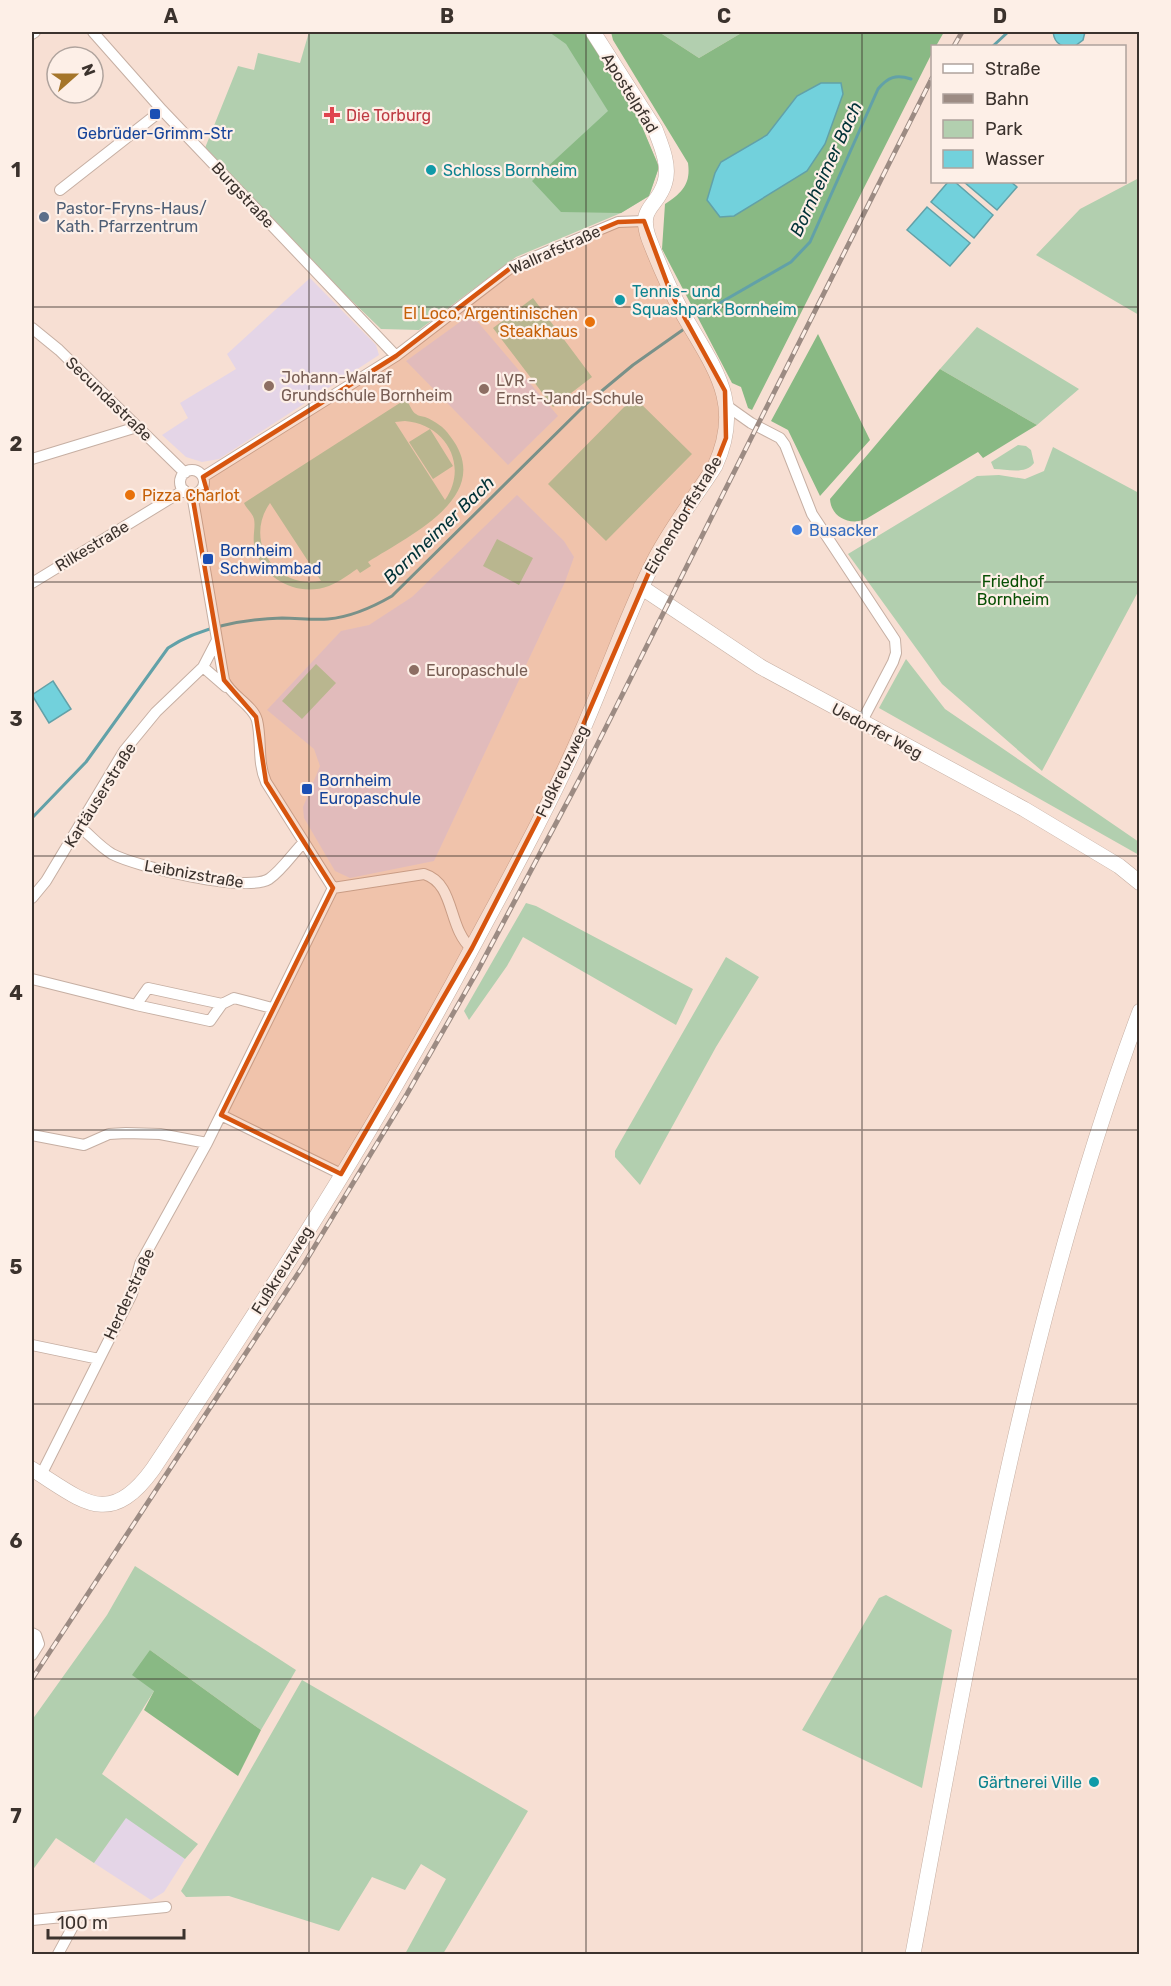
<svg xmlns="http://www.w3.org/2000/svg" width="1171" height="1986" viewBox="0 0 1171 1986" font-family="Rubik,sans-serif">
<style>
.education{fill:#e4d5e7}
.green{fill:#b2cfaf;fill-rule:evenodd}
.forest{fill:#89b984;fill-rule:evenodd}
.water{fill:#72d1dc;stroke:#62a1a8;stroke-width:1.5}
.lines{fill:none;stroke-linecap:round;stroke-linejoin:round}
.stream{stroke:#62a1a8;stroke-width:3}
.street-casing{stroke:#c6afa3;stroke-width:12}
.secondary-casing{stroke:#c6afa3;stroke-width:16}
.street{stroke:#fff;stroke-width:10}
.secondary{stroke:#fff;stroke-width:15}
.rail-casing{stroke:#9c8b83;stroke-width:5}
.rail{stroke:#fdefe7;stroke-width:3;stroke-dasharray:9;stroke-linecap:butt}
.marked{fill:#d7550f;fill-opacity:0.2;stroke:#d7550f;stroke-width:4.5;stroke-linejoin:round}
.grid{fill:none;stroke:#3b322d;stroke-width:1.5;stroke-opacity:0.55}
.transit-dot{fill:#1a4fb4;stroke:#fdefe7;stroke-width:2}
.health-dot{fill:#e0444e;stroke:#fdefe7;stroke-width:2}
.culture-dot{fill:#0f9aa8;stroke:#fdefe7;stroke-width:2}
.service-dot{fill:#5c6f8a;stroke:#fdefe7;stroke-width:2}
.food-dot{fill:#e8710a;stroke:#fdefe7;stroke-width:2}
.education-dot{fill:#8d6e63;stroke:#fdefe7;stroke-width:2}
.shop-dot{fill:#3f7fe0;stroke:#fdefe7;stroke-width:2}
.labels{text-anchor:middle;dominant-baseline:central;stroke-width:4.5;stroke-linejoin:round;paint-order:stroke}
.street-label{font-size:16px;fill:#3b322d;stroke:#fdefe7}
.health-label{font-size:16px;fill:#be3a42;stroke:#fdefe7;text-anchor:start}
.transit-label{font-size:16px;fill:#164399;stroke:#fdefe7;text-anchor:start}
.culture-label{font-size:16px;fill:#0d838f;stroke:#fdefe7;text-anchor:start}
.service-label{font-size:16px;fill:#4e5e75;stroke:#fdefe7;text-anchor:start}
.food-label{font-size:16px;fill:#c56008;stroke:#fdefe7;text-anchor:end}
.education-label{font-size:16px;fill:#785e54;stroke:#fdefe7;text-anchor:start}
.shop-label{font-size:16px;fill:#366cbe;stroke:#fdefe7;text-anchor:start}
.park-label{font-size:16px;fill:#084f04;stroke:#fdefe7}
.water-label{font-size:18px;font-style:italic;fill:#013237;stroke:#fdefe7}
.neatline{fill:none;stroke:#3b322d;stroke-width:2}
.grid-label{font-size:20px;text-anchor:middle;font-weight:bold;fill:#3b322d}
</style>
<rect width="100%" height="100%" fill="#f7dfd3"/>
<path class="education" d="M310 278 376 345 379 355 219 459 202 462 186 457 162 435 188 418 180 403 236 369 227 354Z
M471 314 558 416 508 465 406 361Z
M517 495 564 541 574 557 565 582 434 861 350 878 335 871 304 818 303 807 320 766 314 749 267 710 341 631 369 625 412 597Z
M126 1817 185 1859 164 1892 151 1900 94 1863Z"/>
<path class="green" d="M309 32H586L640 122 659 167 649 196 621 213 516 257 419 330 381 329 301 252 205 148 238 66 254 70 258 53 300 63Z
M659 32H743L699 58Z
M1139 178V315L1036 255 1080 209Z
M533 298 592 377 553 407 493 328Z
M977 327 1079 389 1037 425 940 369Z
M634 397 692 454 606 541 548 484Z
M406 399C409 403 412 412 416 414 418 416 422 416 425 417 435 421 444 427 450 436 497 496 408 536 368 562L371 566 360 573 357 569C348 575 339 582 329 586 299 597 266 581 256 552 251 539 256 529 254 519 253 514 246 508 244 503ZM405 421C446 424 469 466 445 500L395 422ZM270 503 321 581H320C276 589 243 541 270 503Z
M430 429 453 466 433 479 409 442Z
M1018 445 1026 446 1031 450 1034 463C1025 475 1007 469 994 469L991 462Z
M1053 447 1139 493V590L1042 771 942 684 848 554 977 476 999 475 1025 479 1044 471Z
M497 539 533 558 519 585 483 566Z
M906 659 945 709 1139 842V855L879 708Z
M316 664 336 683 302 719 282 701Z
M526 903 536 906 693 989 676 1025 523 937 507 966 469 1020 464 1011Z
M726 957 759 977 716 1047 640 1185 615 1157V1151Z
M135 1566 296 1670 261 1730 150 1650 154 1691 102 1774 198 1844 185 1859 126 1818 94 1863 56 1838 32 1871V1720L107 1615Z
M886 1595 952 1630 922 1788 802 1730 879 1598Z
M302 1680 528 1811 443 1954H405L446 1879 421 1864 405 1890 372 1877 339 1931 229 1896 186 1897 181 1891Z"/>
<path class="forest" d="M549 32H586L640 122 659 167 649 196 621 213 561 212 532 181 608 111 566 44Z
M611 32H659L699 58 743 32H944L936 46H932V53L752 410 748 408 741 387 732 383 662 249 665 204C682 193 691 184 688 163L613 40ZM797 96 720 217 721 162 768 135Z
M818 334 870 440 820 496 788 430 771 421Z
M940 369 1037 425 983 458 978 452 866 519C849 526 831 517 830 499Z
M150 1650 261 1730 238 1776 144 1710 154 1691 132 1675Z"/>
<path class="water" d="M1053 32H1085L1083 40 1075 46C1063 47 1055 46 1053 32Z
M821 83H841L843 94 825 144 807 171 734 216 720 217 707 200 715 173 721 162 767 135 797 96Z
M948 182H955L993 215 974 238 931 202Z
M964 182H1011L1017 187 997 210Z
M927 207 970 243 950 266 907 230Z
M53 681 71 709 49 723 32 695Z"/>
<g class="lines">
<path class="stream" d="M993 46 1008 32
M700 317 718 304 791 262 810 242 878 89C888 77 896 74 911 79
M32 818 86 762 168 648C199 627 245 619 282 618 297 618 313 620 328 619 351 617 373 607 392 596L586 404 633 365 684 329"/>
<g class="street-casing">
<path id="street" d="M93 32 162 110 396 356
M32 34 35 32
M60 190 162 110
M32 328 59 350 185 473
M727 406 751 423 780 438 785 445 812 514 895 640 896 653 893 662 861 723
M32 459 137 427
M180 482a12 12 0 1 1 24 0a12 12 0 1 1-24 0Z
M203 477 396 356 513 266 618 222 644 221
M192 494 224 680C230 695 253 705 257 720 262 741 257 762 266 782L333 888
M32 583 184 490
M203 667 226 687
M80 827C90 835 100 847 112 854 137 867 246 893 269 879 282 870 293 853 304 842
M333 888 424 874C456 884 447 928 472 949
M32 898 46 881 124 751 156 712 203 667 217 640
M32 979 136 1005 148 988 222 1004 234 998 272 1008
M136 1005 210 1021 222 1004
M221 1115 341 1174
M32 1135 84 1145 109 1134 126 1133 160 1134 207 1143
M32 1345 99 1359
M41 1475 132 1294 140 1264 207 1143 333 888
M32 1633 36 1635 39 1644 32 1655
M32 1920 166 1907
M58 1954 78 1917"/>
</g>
<g class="secondary-casing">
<path id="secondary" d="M641 587 761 667 1024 809 1119 866 1140 883
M32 1469C82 1500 109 1530 153 1469 266 1299 378 1126 473 946 511 875 551 803 583 729 607 674 626 617 653 563 670 529 694 499 715 466 744 403 714 368 683 314 670 290 659 265 649 239 637 206 658 208 665 182 670 165 661 145 655 129L593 32
M913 1954C972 1638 1027 1314 1140 1011"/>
</g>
<use href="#street" class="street"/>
<use href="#secondary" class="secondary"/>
<g class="rail-casing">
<path id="rail" d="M954 46 962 32
M32 1679 301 1269 407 1094 478 970 587 765 932 78"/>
</g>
<use href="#rail" class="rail"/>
</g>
<path class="marked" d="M644 221 670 291 725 391 726 438 715 466 653 563 564 769 472 948 341 1174 221 1115 333 888 266 782 256 717 224 680 192 494 207 491 203 477 396 356 513 266 618 222Z"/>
<path class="grid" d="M309 32V1954M586 32V1954M862 32V1954M32 307H1140M32 582H1140M32 856H1140M32 1130H1140M32 1404H1140M32 1679H1140"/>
<g class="transit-dot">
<rect x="149" y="108" width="12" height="12" rx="3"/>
<rect x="202" y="553" width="12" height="12" rx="3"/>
<rect x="301" y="783" width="12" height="12" rx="3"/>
</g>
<path class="health-dot" d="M329 106h6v6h6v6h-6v6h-6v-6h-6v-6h6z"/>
<g class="culture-dot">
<circle cx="431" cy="170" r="6"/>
<circle cx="620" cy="300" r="6"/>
<circle cx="1094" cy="1782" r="6"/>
</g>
<circle class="service-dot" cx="44" cy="217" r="6"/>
<g class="food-dot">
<circle cx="590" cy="322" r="6"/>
<circle cx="130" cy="495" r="6"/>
</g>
<g class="education-dot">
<circle cx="269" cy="386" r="6"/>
<circle cx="484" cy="389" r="6"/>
<circle cx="414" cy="670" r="6"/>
</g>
<circle class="shop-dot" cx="797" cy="530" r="6"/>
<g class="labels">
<g class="street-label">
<text transform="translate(630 93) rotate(58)">Apostelpfad</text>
<text transform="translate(243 195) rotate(47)">Burgstraße</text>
<text transform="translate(555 250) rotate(-24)">Wallrafstraße</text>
<text transform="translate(109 399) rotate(44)">Secundastraße</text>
<text transform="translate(683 515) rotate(-59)">Eichendorffstraße</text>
<text transform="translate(92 546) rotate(-31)">Rilkestraße</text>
<text transform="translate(877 731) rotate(28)">Uedorfer Weg</text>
<text transform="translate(562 771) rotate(-64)">Fußkreuzweg</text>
<text transform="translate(100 795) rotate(-58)">Kartäuserstraße</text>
<text transform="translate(194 874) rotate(10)">Leibnizstraße</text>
<text transform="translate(282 1270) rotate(-58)">Fußkreuzweg</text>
<text transform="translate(129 1294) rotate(-65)">Herderstraße</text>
</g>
<g class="health-label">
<text x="346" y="115">Die Torburg</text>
</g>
<g class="transit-label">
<text x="155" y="133" text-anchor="middle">Gebrüder-Grimm-Str</text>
<text x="220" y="550">Bornheim<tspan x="220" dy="18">Schwimmbad</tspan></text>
<text x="319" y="780">Bornheim<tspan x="319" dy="18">Europaschule</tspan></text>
</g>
<g class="culture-label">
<text x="443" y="170">Schloss Bornheim</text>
<text x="632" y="291">Tennis- und<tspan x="632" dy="18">Squashpark Bornheim</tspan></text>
<text x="1082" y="1782" text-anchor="end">Gärtnerei Ville</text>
</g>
<g class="service-label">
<text x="56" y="208">Pastor-Fryns-Haus/<tspan x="56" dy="18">Kath. Pfarrzentrum</tspan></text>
</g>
<g class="food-label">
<text x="578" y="313">El Loco, Argentinischen<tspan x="578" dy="18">Steakhaus</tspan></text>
<text x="142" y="495" text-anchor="start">Pizza Charlot</text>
</g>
<g class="education-label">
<text x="281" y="377">Johann-Walraf<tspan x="281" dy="18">Grundschule Bornheim</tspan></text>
<text x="496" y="380">LVR -<tspan x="496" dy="18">Ernst-Jandl-Schule</tspan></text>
<text x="426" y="670">Europaschule</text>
</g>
<g class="shop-label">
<text x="809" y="530">Busacker</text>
</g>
<g class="park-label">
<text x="1013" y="581">Friedhof<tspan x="1013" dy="18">Bornheim</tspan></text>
</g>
<g class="water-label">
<text transform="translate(826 169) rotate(-65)">Bornheimer Bach</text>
<text transform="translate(439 530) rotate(-44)">Bornheimer Bach</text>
</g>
</g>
<rect width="1171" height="1986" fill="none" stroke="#fdefe7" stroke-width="66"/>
<rect x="931" y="45" width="195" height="138" fill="#fdefe7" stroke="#afa39d" stroke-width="1.5"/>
<rect x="943" y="64" width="30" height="9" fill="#ffffff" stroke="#afa39d" stroke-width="1.5"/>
<text x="985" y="75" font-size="18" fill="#3b322d">Straße</text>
<rect x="943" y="94" width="30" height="9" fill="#9c8b83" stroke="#afa39d" stroke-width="1.5"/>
<text x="985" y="105" font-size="18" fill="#3b322d">Bahn</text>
<rect x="943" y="120" width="30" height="18" fill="#b2cfaf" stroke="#afa39d" stroke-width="1.5"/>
<text x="985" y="135" font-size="18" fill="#3b322d">Park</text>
<rect x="943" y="150" width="30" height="18" fill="#72d1dc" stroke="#afa39d" stroke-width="1.5"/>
<text x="985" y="165" font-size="18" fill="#3b322d">Wasser</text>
<g transform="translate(75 75) rotate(69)"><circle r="28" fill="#fdefe7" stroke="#afa39d" stroke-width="1.5"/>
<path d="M0-4.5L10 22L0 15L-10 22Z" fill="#a5752a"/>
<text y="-9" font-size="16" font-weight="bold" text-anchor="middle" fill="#3b322d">N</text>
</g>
<path d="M48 1929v9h136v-9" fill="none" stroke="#3b322d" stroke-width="3"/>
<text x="57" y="1929" font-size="18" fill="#3b322d" stroke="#fdefe7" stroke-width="4.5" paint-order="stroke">100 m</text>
<rect x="33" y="33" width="1105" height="1920" class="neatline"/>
<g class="grid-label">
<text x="171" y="23">A</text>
<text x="447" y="23">B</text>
<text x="724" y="23">C</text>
<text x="1000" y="23">D</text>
<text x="16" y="177">1</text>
<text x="16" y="451">2</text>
<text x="16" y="726">3</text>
<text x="16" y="1000">4</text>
<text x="16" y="1274">5</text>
<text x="16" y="1548">6</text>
<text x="16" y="1823">7</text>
</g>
</svg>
